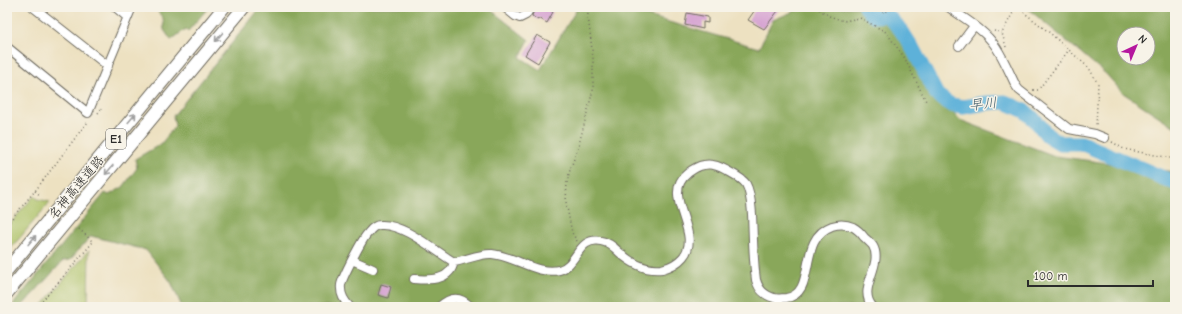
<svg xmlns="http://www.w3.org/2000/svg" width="1182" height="314" viewBox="0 0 1182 314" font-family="'Comic Neue','Klee One',sans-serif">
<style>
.green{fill:#acc165;stroke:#6c7648}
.forest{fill:#89a75a;stroke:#5a6942;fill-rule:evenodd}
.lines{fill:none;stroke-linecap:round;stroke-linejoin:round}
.river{stroke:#5db1d9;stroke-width:15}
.building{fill:#d5a1d1}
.minor-casing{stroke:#6f6b60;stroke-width:10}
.highway-casing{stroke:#6f6b60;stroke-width:14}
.path{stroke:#6f6b60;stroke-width:1.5;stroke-dasharray:1 3;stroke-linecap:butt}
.minor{stroke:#fff;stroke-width:8}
.highway{stroke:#fff;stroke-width:12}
.oneway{stroke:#a0a0a0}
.labels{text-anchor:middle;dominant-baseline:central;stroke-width:3;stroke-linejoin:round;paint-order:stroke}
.shield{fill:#f7f3e8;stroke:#686764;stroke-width:1}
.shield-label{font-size:12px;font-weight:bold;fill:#2b2b2b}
.street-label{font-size:13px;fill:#2b2b2b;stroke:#f7f3e8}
.water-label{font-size:14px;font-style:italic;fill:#3c5a68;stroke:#f7f3e8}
</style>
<rect width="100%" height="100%" fill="#f7f3e8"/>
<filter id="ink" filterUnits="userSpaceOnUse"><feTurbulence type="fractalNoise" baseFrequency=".025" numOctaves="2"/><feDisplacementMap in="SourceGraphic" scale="8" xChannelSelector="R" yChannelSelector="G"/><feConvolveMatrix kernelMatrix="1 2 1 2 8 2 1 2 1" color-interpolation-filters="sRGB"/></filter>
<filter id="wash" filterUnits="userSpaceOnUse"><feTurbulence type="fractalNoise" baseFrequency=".012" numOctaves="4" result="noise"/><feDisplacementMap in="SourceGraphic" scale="16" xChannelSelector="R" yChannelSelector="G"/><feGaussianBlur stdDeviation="0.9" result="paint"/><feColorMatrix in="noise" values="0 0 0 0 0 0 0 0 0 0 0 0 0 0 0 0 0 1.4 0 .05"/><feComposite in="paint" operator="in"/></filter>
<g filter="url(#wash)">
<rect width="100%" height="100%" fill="#ede1c1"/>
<path class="green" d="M34 196 38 199 50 202 7 253V227Z
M89 250 88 307H41Z"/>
<path class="forest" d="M154 7H209L188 31 186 29 171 40 164 30 163 18Z
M261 7H487L529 40 520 57 540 70 578 7H617L759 48 773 20 804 7H875L888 13 914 49 925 80 960 120 1055 156 1175 172V307H182L171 282 146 250 91 236 70 260 63 261 21 307H11L105 193 109 195 123 187 137 168 135 159 161 144 175 126 173 116Z
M1026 7H1175V127L1123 93 1106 74ZM1124 34H1148V58H1124Z"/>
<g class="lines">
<path class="river" d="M866 7 870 12 875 16 884 15 889 17 901 30 913 49 937 95 951 105 963 107 986 103 1005 102 1025 111 1036 121 1047 135 1060 143H1081L1175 183"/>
</g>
<g id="blocks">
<path class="building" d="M535 7H544L553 12 547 23 539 18 538 20 532 16Z
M757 7H781L764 29 748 20Z
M687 13 708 17V23L703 22V29L685 25Z
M537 35 550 42 538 63 525 55Z
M381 284 391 287 388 298 378 295Z"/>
</g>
</g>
<g filter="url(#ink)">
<use href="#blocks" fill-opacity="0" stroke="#6f6b60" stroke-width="1"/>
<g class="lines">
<g class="minor-casing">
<path id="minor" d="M33 7 108 66
M115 7 127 17
M504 7 515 16 520 18 526 15 529 10
M948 7C965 19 985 30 996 47 1004 59 1010 74 1016 86L1019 90 1069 129 1095 134 1105 138
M959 46 974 26
M7 47 88 113 132 7
M352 260 373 269
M414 279C425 280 442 281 450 271 452 269 453 265 454 262
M350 307C344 301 340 294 341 285 342 278 362 239 368 233 371 229 375 225 380 225 403 223 435 251 454 262 466 260 481 253 492 254 515 256 536 275 559 270 577 266 578 236 601 241 608 242 614 247 619 252 631 263 645 271 662 269 670 267 677 264 683 257 704 233 659 195 688 173 693 169 698 166 704 165 712 163 719 166 726 170 733 174 742 178 746 184 751 193 751 204 752 214 753 236 753 258 756 280 759 290 764 295 774 298 778 299 782 298 786 298 818 294 796 239 832 226 839 224 846 224 853 227 857 229 861 233 864 237 867 240 871 243 873 246 884 265 856 289 873 307
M439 307C451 296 460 296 471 307"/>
</g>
<g class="highway-casing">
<path id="highway" d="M7 270 224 7
M7 293 244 7"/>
</g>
<path class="path" d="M816 7 829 16 844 21 860 18 886 32 904 57 926 101
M876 7 883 12 888 11 893 7
M1017 7 1050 33 1089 68 1098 84 1096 126
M994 31 1002 33
M1006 47 1002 33 1016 7
M1033 90H1038L1069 50
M98 113 102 108
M1112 142 1124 149 1175 159
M35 191 41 196
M7 224 35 191 82 129 89 121
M577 241 572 233 566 202 567 182 570 170 578 148 593 90V58L587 7
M37 307 93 242 77 227"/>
<use href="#minor" class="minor"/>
<use href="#highway" class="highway"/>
</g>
<defs><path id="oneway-shaft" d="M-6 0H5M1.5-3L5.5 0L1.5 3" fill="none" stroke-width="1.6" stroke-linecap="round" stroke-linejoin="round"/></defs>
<g class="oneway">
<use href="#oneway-shaft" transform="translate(219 37) rotate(130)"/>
<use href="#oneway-shaft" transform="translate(132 118) rotate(-50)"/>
<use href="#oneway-shaft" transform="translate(109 170) rotate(130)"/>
<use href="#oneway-shaft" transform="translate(32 240) rotate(-50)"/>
</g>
</g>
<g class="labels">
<rect class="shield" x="106" y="129" width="20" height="20" rx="3"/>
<g class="shield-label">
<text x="116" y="139">E1</text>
</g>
<g class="street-label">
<text transform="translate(76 187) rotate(-50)">名神高速道路</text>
</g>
<g class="water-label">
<text transform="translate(983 104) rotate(-6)">早川</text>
</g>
</g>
<rect width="1182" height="314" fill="none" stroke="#f7f3e8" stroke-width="24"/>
<g transform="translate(1136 46) rotate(44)"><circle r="19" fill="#f7f3e8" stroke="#a5a39c"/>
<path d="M0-3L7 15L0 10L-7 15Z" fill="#b5179e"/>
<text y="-6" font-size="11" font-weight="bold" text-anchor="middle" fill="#2b2b2b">N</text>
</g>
<path d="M1028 280v6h125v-6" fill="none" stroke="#2b2b2b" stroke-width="2"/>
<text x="1034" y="280" font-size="12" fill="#2b2b2b" stroke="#f7f3e8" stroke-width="3" paint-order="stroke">100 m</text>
</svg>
